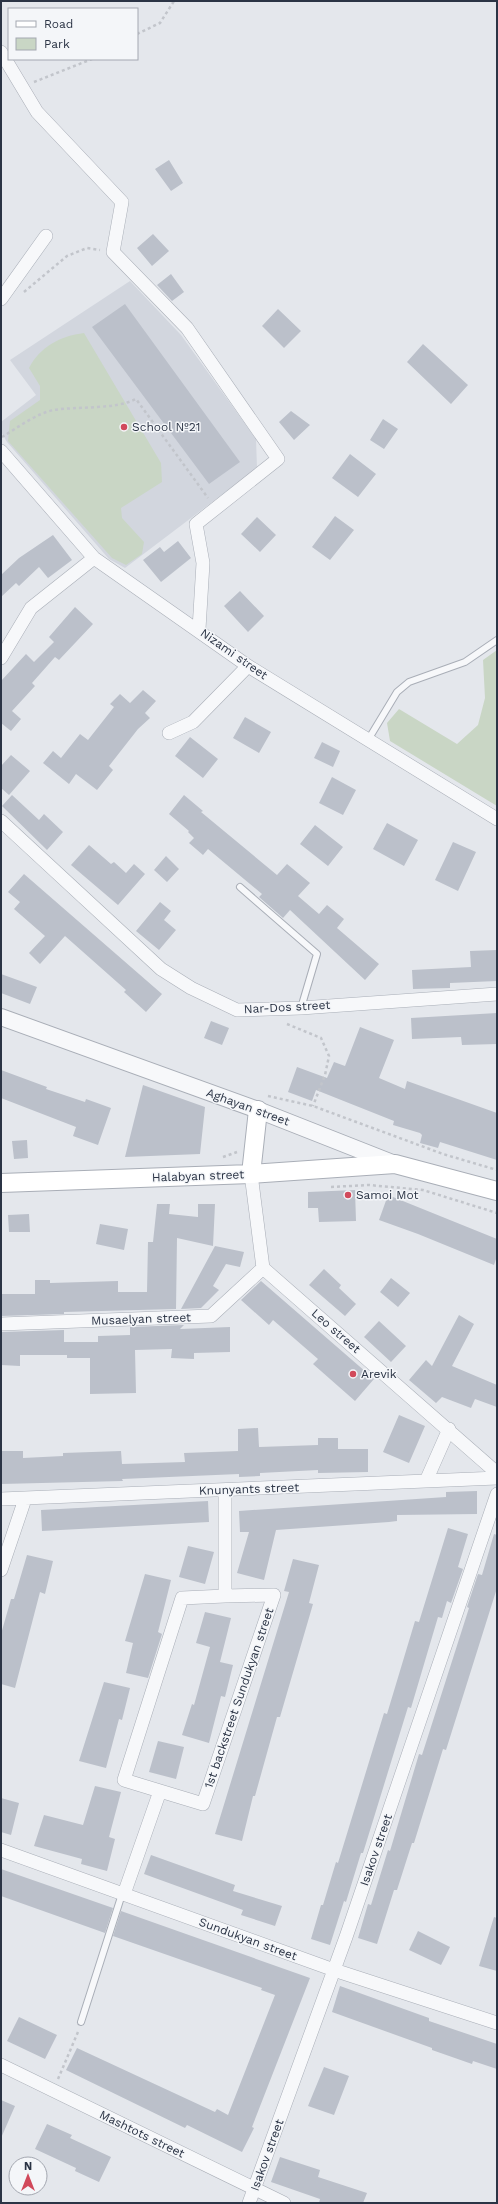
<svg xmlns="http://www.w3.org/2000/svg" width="498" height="2204" viewBox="0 0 498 2204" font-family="'Work Sans',sans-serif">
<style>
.built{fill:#d2d6de}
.green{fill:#c9d6c5}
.building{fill:#bbc0ca}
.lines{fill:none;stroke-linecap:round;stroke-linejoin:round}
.service-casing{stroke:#a9aeb7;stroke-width:8}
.minor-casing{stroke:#a9aeb7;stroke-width:14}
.tertiary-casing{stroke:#a9aeb7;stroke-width:18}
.secondary-casing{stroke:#a9aeb7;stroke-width:20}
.path{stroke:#c2c5cb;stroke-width:2.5;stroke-dasharray:3 3;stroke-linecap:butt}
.service{stroke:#f7f8fa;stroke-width:6}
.minor{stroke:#f7f8fa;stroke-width:13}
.tertiary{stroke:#f7f8fa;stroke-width:16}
.secondary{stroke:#fff;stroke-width:18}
.poi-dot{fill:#d1495b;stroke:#f4f6f9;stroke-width:1.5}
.labels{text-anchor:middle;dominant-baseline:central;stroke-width:3;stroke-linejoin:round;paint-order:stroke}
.poi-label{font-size:12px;fill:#2b3445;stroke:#f4f6f9;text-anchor:start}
.street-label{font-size:12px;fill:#2b3445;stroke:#f4f6f9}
</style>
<rect width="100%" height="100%" fill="#e4e7ec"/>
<path class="built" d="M130 281 181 335 256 439 257 468 125 568 109 559 7 442 1 432V422L36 395 10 360Z"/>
<path class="green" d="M84 333 161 463 162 482 121 508 122 518 144 542 142 554 126 565 112 558 8 441 10 421 40 400V386L29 368C40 347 60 336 84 333Z
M497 650V806L390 741 387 723 399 709 457 744 478 725 485 698 483 660Z"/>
<path class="building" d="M169 160 183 183 171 191 155 169Z
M153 234 169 251 152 266 137 248Z
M171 274 184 292 172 301 157 285Z
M125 304 240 462 209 484 92 327Z
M278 309 301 331 284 348 262 326Z
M423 344 468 385 451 404 407 362Z
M291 411 310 425 294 440 279 422Z
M383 419 398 429 384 449 370 440Z
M350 454 376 474 358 497 332 478Z
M335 516 354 530 330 560 312 547Z
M257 517 276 535 260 552 241 534Z
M53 535 72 560 48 578 39 567 19 586 16 583 1 597V575L19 558Z
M178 541 191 558 161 582 143 560 160 547 164 552Z
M240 591 264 616 248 632 224 606Z
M75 607 93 624 59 660 55 657 32 683 35 686 12 711 21 719 11 731 1 723V681L26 654 34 662 54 642 49 637Z
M143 690 156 701 145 713 150 718 138 729 109 766 113 770 97 790 76 774 69 784 43 763 53 751 61 758 80 734 88 740 114 707 110 704 120 694 130 703Z
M245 717 271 732 259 753 233 738Z
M190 737 218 759 203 778 175 756Z
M322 742 340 751 333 767 314 758Z
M11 755 30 771 9 795 1 788V766Z
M332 777 356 790 343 815 319 803Z
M12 795 39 820 44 814 63 832 47 850 2 806Z
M184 795 203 811 201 812 277 875 287 864 310 883 298 896 319 914 327 905 344 919 337 928 379 964 365 980 290 910 283 918 259 897 262 894 208 849 203 855 189 843 194 838 188 832 189 831 169 814Z
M387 823 418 840 404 866 373 849Z
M315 825 343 847 328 866 300 844Z
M453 842 476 852 458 891 435 880Z
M89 845 111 864 114 862 126 873 134 864 145 874 118 905 71 865Z
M166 856 179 869 167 882 154 870Z
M24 874 162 994 146 1012 124 992 126 990 65 936 40 964 29 953 45 936 14 909 20 902 8 892Z
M160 902 171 911 164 920 176 930 159 950 136 931Z
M497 950V981L450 983V988L413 989 412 970 471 967 470 951Z
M1 974 37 987 30 1004 1 993Z
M497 1013V1044L462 1045 461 1037 412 1039 411 1018Z
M211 1021 229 1028 222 1045 204 1038Z
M360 1027 394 1040 379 1078 405 1089 407 1081 497 1113V1160L440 1142 438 1148 420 1143 422 1135 420 1133 393 1125 394 1121 316 1090 312 1101 288 1092 297 1067 327 1078 334 1062 345 1066Z
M1 1070 47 1087 46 1089 85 1102 86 1099 111 1108 98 1145 73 1136 76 1127 1 1098Z
M143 1085 205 1107 200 1154 125 1157Z
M27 1140 28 1158 14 1159 12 1141Z
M355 1190 356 1221 319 1222 318 1208H308V1192Z
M388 1195 497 1239V1256L494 1265 418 1234 379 1220Z
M157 1204H170L169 1214 198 1217V1204H215L213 1246 177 1238 176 1309 64 1312V1314L1 1316V1294H35V1280H50V1283L118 1281V1292H147L148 1242H153Z
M29 1214 30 1232H9L8 1215Z
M100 1224 128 1229 124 1250 96 1244Z
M215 1246 244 1252 240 1267 226 1264 213 1286 219 1290 201 1308 181 1309Z
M324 1269 341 1285 339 1288 356 1304 345 1316 309 1285Z
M391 1278 410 1293 398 1307 380 1292Z
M261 1281 374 1379 355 1401 313 1364 318 1359 273 1320 269 1325 241 1300Z
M459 1315 474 1324 452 1366 497 1385V1407L475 1399 471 1408 442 1397 436 1403 409 1380 426 1360 432 1366Z
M379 1321 406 1346 391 1362 364 1337Z
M184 1325 180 1329 230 1327V1352L194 1353V1359L171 1358 172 1349 135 1350 136 1393 90 1394V1358H67V1355H20V1366L1 1365V1332L64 1330V1342H98V1336L130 1335V1327Z
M399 1415 425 1426 409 1463 383 1452Z
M258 1428 259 1447 318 1445V1438H338V1449H368V1472L318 1473V1470L260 1473V1476L239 1477V1474L122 1479 123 1481 1 1484V1451H23V1458L63 1456V1453L121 1451 122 1464 185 1462 184 1453 238 1451V1429Z
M477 1491V1514L397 1515V1521L389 1522 276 1530 264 1580 237 1573 249 1532H240L239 1511 446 1497V1492Z
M208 1501 209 1522 42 1531 41 1510Z
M448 1528 468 1534 458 1567 463 1569 451 1603 447 1601 442 1618 438 1617 411 1708 408 1707 363 1853H361L346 1902 344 1901 330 1945 311 1939 321 1905H323L336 1862 338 1863 384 1713 387 1714 415 1621 419 1622Z
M494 1534 497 1535V1588L446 1750 443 1749 414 1843H412L397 1890H394L377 1944 358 1938 368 1904 371 1905 388 1850 390 1851 419 1754 422 1755 469 1608 467 1607 478 1574 482 1575Z
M188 1546 214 1552 205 1584 179 1577Z
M27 1555 53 1561 45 1594 40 1592 15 1688 1 1684V1634L11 1599H14Z
M293 1559 319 1565 309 1603 313 1604 280 1717H277L255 1796H253L242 1841 215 1834 289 1592 284 1591Z
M145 1574 171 1580 158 1632 162 1634 148 1678 126 1673 133 1643 125 1641Z
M205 1612 231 1618 220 1662 233 1665 225 1697 221 1696 209 1743 182 1735 192 1704 194 1705 210 1647 196 1643Z
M104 1682 130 1688 122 1720 119 1719 106 1768 79 1761Z
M158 1741 184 1747 176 1779 149 1772Z
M95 1786 121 1792 109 1837 115 1839 107 1871 81 1864 82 1859 34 1846 44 1815 83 1825Z
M1 1798 19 1803 11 1835 1 1832Z
M151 1855 235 1885 233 1891 282 1906 275 1926 241 1915 243 1910 144 1874Z
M1 1869 113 1908 105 1933 1 1896Z
M121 1911 310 1978 252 2127 254 2128 242 2152 187 2125 185 2128 66 2070 77 2048 215 2112 217 2109 228 2115 275 1995 261 1990 262 1988 113 1936Z
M494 1917 497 1918V1971L479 1966Z
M418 1931 450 1947 441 1965 409 1950Z
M340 1986 429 2018V2021L497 2044V2069L473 2061 472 2064 432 2050V2048L332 2012Z
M19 2017 57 2035 45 2059 7 2041Z
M324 2067 349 2076 334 2115 308 2106Z
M1 2100 15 2106 1 2138Z
M47 2124 72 2135 70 2138 111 2157 99 2182 75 2171 76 2168 35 2149Z
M280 2157 320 2170 318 2177 367 2193 363 2203H319L320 2199 271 2182Z"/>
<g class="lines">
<g class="service-casing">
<path id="service" d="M368 740 397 692 409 682 465 662 497 640
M240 887 317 954 301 1008
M81 2022 122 1894"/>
</g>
<g class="minor-casing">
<path id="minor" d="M1 52 37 112 122 202 113 252 187 328 278 459 196 524 203 563 199 629
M1 299 46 236
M1 451 94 558 248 666 497 819
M1 658 31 608 94 558
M169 733 193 722 248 666
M1 821 161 969 191 988 237 1010 301 1008 497 994
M251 1174 263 1268 497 1473
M1 1324 211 1316 263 1268
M426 1481 449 1429
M1 1499 497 1478
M1 1570 25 1499
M160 1791 124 1780 182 1598 225 1596
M1 1850 334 1970 497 2023
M124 1894 160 1791 203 1804 274 1595 225 1596V1490
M1 2065 284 2203
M249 2203 346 1937 497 1494"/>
</g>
<g class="tertiary-casing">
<path id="tertiary" d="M1 1017 258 1110 395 1164"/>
</g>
<g class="secondary-casing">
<path id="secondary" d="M251 1174 258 1110
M1 1183 251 1174 395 1164 497 1191"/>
</g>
<path class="path" d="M137 34 160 23 174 1
M34 82 92 59
M24 292 67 256 87 248 100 250
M2 437C17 428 37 413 54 410 79 406 114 410 136 399L208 498
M287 1024 321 1038 329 1056 325 1075 313 1106
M268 1096 313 1106 443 1154 497 1170
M223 1157 237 1152
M331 1187 369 1185 423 1190 497 1213
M58 2079 78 2032"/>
<use href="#service" class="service"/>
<use href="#minor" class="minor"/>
<use href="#tertiary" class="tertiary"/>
<use href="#secondary" class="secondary"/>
</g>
<g class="poi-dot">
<circle cx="124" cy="427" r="4"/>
<circle cx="348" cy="1195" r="4"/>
<circle cx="353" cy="1374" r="4"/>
</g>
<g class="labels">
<g class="poi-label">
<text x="132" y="427">School №21</text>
<text x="356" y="1195">Samoi Mot</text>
<text x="361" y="1374">Arevik</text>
</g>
<g class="street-label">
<text transform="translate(234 654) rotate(35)">Nizami street</text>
<text transform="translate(287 1007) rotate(-3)">Nar-Dos street</text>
<text transform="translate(248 1107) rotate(20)">Aghayan street</text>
<text transform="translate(198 1176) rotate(-2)">Halabyan street</text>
<text transform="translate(141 1319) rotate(-2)">Musaelyan street</text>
<text transform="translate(336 1331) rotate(41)">Leo street</text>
<text transform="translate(249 1489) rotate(-2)">Knunyants street</text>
<text transform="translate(239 1698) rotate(-71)">1st backstreet Sundukyan street</text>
<text transform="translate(376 1850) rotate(-71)">Isakov street</text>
<text transform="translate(248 1939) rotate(20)">Sundukyan street</text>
<text transform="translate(142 2134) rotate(26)">Mashtots street</text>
<text transform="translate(267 2155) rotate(-70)">Isakov street</text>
</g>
</g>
<rect width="498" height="2204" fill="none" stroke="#2b3445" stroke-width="4"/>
<rect x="8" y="8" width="130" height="52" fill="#f4f6f9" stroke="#a4a8b1"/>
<rect x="16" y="21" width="20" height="6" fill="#ffffff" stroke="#a4a8b1"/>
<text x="44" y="28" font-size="12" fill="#2b3445">Road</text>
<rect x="16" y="38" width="20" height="12" fill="#c9d6c5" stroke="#a4a8b1"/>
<text x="44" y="48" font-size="12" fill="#2b3445">Park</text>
<g transform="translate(28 2176)"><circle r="19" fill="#f4f6f9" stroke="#a4a8b1"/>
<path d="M0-3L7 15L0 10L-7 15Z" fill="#d1495b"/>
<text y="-6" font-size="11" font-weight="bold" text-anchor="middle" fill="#2b3445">N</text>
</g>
</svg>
